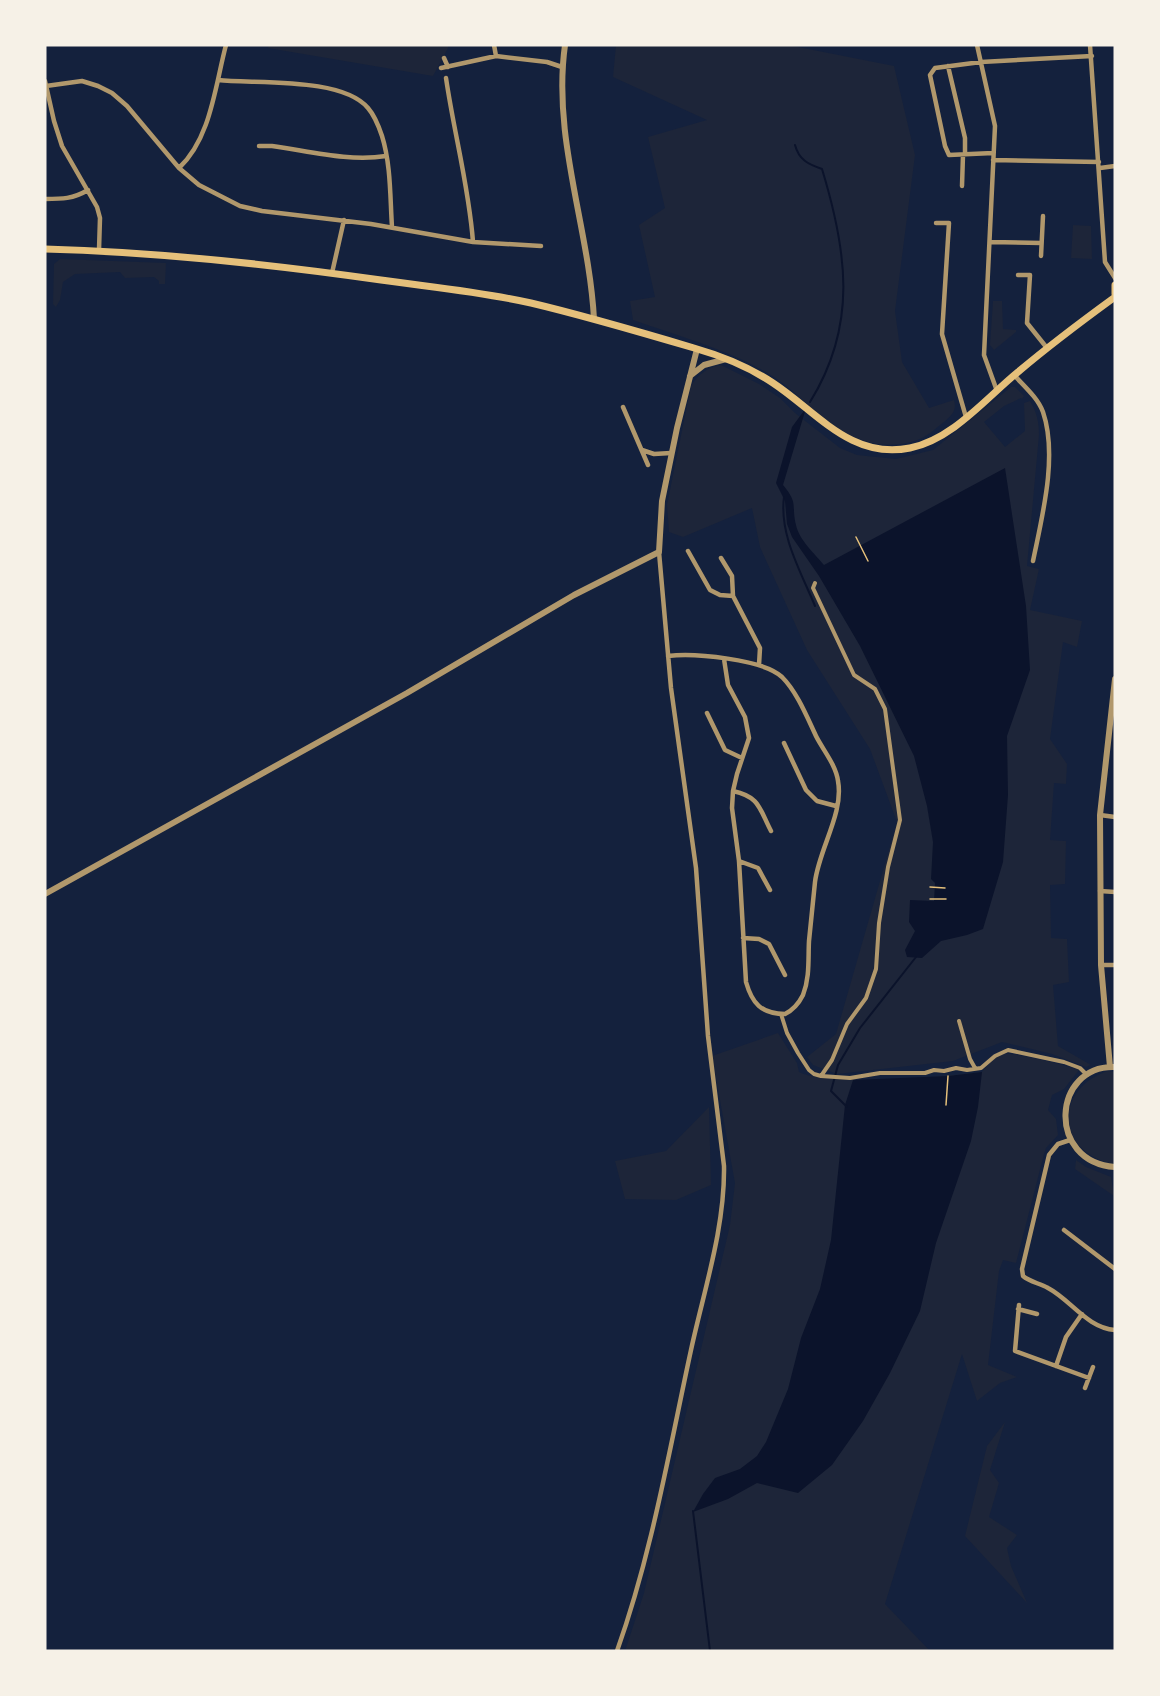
<svg xmlns="http://www.w3.org/2000/svg" width="1160" height="1696" viewBox="0 0 1160 1696" font-family="Poppins,sans-serif">
<style>
.green{fill:#1d2539}
.water{fill:#0b132b}
.lines{fill:none;stroke-linecap:round;stroke-linejoin:round}
.stream{stroke:#0b132b;stroke-width:2}
.path{stroke:#e5c07b;stroke-width:1.5}
.pedestrian{stroke:#b1986c;stroke-width:4}
.minor{stroke:#b1986c;stroke-width:4.5}
.tertiary{stroke:#b1986c;stroke-width:6}
.secondary{stroke:#e5c07b;stroke-width:7}
</style>
<rect width="100%" height="100%" fill="#14213d"/>
<path class="green" d="M269 45H448V48L433 76 268 48Z
M616 45H788L894 66 915 155 895 311 902 362 929 408 954 400C957 411 952 415 944 422 936 428 927 437 917 440 900 447 876 446 859 439 824 427 803 396 774 377 731 350 681 337 633 320L630 301 655 297 639 225 665 208 648 137 707 120 613 77Z
M1073 225 1091 226 1092 259 1071 258Z
M60 259 166 263 165 284H159V281L154 277 125 278 120 272 75 274 63 282 60 300 56 307 53 304 54 264Z
M993 301H1002L1003 329 1016 330V332L994 350 990 345Z
M721 365 759 384 780 398 795 413 840 448 857 455 896 459 933 450 1011 387H1015L1024 396 1022 399 1021 398 1004 406 984 422 1005 447 1025 431 1024 403 1030 401C1037 412 1039 423 1039 435L1027 566 1039 569 1030 610 1082 621 1077 647 1063 642 1050 739 1067 764 1066 784 1054 783 1050 840 1066 841 1065 884 1050 885 1051 938 1067 939 1069 982 1053 985 1058 1046 1091 1065 1086 1067 1052 1054 1002 1042 953 1061 837 1074 813 1065 807 1057 836 1034 897 822 870 749 807 650 760 547 752 508 683 537 669 532 667 505 691 386C699 374 706 368 721 365Z
M778 1033 797 1063 799 1072C811 1078 823 1077 836 1078 884 1083 934 1077 982 1072 987 1065 994 1057 1004 1054 1012 1052 1070 1066 1079 1070L1064 1089 1052 1095 1048 1110 1056 1119 1058 1135 1046 1148 1044 1154 1016 1263 1003 1260 999 1271 988 1365 1017 1377 1000 1383 977 1401 962 1354 885 1604 930 1651H625L644 1593 730 1225 735 1183 712 1056Z
M1108 1071 1115 1072 1114 1164C1056 1153 1053 1089 1108 1071Z
M709 1107 711 1185 676 1200 625 1199 615 1161 666 1151Z
M1076 1160 1086 1167 1111 1177 1114 1196 1075 1169Z
M1005 1422 990 1470 999 1483 989 1517 1017 1535 1007 1548 1011 1566 1027 1603 965 1536 987 1446Z"/>
<path class="water" d="M806 408 783 485C799 504 791 505 796 525 799 540 815 554 824 565L1005 468 1026 606 1030 670 1007 736 1008 795 1003 862 983 929 967 935 941 941 922 958 907 957 905 950 915 931 909 922 910 900 934 901 935 883 931 879 933 842 927 806 914 756 860 646 819 576 792 537 787 524 785 501 776 483 792 427Z
M982 1072 978 1107 971 1141 936 1243 920 1311 890 1373 863 1421 832 1465 798 1493 757 1483 728 1499 693 1512 703 1494 715 1478 740 1469 757 1456 766 1442 788 1389 801 1338 820 1289 831 1240 845 1105 853 1080 948 1076Z"/>
<g class="lines">
<path class="stream" d="M795 145C799 160 808 164 822 169 847 251 858 325 810 402
M784 497C779 535 801 572 815 606
M847 1107 831 1091 838 1065 860 1028 916 957
M693 1511 710 1651"/>
<path class="path" d="M856 537 868 561
M930 887 945 888
M930 899H946
M946 1105 948 1076"/>
<path class="pedestrian" d="M815 583 813 588 854 675 875 689 885 709 900 820 888 867 879 923 876 969 866 998 847 1024 832 1060 821 1076
M781 1014 787 1033 798 1053 809 1070 814 1074 821 1076 850 1078 880 1073H925L934 1070 944 1071 956 1068 967 1070 981 1068 995 1056 1008 1050 1064 1062 1080 1068 1087 1075
M959 1021 970 1059 975 1068"/>
<path class="minor" d="M494 45 496 56
M977 45 995 126 984 355 997 391
M1090 45 1105 262 1115 278
M444 58 448 67
M948 66 965 138V154
M441 68 496 56 547 62 562 67
M446 78C454 133 469 187 473 242
M218 80C257 84 342 77 368 108 375 116 379 127 382 136 391 165 390 197 392 227
M45 81 54 121 62 146 97 207 100 218 99 250
M46 86 82 81 98 86 112 93 127 106 179 168 199 185 240 206 262 211 371 224 473 242 541 246
M259 146H272C309 151 349 162 386 156
M993 153 949 155 945 146 930 75 935 68 981 62 1092 56
M993 160 1099 162
M179 168C211 138 215 86 226 45
M1100 168 1115 166
M962 186 963 155
M45 199C62 199 73 199 88 190
M936 223H949L942 334 966 417
M990 242 1041 243
M1041 256 1043 216
M332 273 344 220
M1018 275H1030L1027 323 1047 348
M1014 375C1024 386 1038 398 1043 412 1058 456 1042 517 1033 561
M623 407 648 465
M642 450 654 454 671 453
M688 551 710 590 720 595 733 596
M721 558 732 576 733 596 760 648 759 665
M668 656C694 653 763 659 782 677 797 692 807 717 816 736 823 750 836 765 838 781 844 813 819 849 815 882 813 901 811 921 809 941 808 959 810 977 803 995 799 1003 793 1010 785 1014 761 1014 752 1003 746 982L739 861 732 808 733 791 737 774 749 738 745 717 728 685 724 659
M707 713 725 750 742 758
M784 743 806 790 817 801 836 806
M733 791C760 797 759 808 771 831
M1100 815 1115 817
M739 861 758 868 770 890
M1100 891 1115 892
M743 938 759 939 769 944 785 975
M1101 965H1115
M1070 1140 1058 1144 1049 1155 1022 1269 1023 1276C1030 1282 1039 1283 1048 1288 1071 1300 1087 1328 1115 1330
M1064 1230 1115 1269
M1019 1305 1015 1351 1089 1378
M1018 1309 1037 1314
M1056 1366 1066 1337 1082 1314
M1085 1388 1093 1367
M617 1651C652 1553 669 1451 691 1350 704 1290 725 1228 724 1166L708 1036 696 868 671 688 659 552"/>
<path class="tertiary" d="M565 45C552 138 589 227 594 319
M690 376 704 365 726 359
M45 894 407 693 574 595 659 552 662 501 677 428 697 349
M1110 1067 1101 965 1100 815 1115 679
M1115 1067C1052 1065 1046 1162 1115 1167"/>
<path class="secondary" d="M45 249C158 252 269 264 381 280 430 287 483 292 531 303 586 316 640 332 694 348 722 356 749 367 773 383 817 412 851 460 910 448 953 439 986 398 1018 372 1050 345 1082 321 1115 297
M1115 285V294"/>
</g>
<rect width="1160" height="1696" fill="none" stroke="#f6f1e7" stroke-width="93"/>
</svg>
